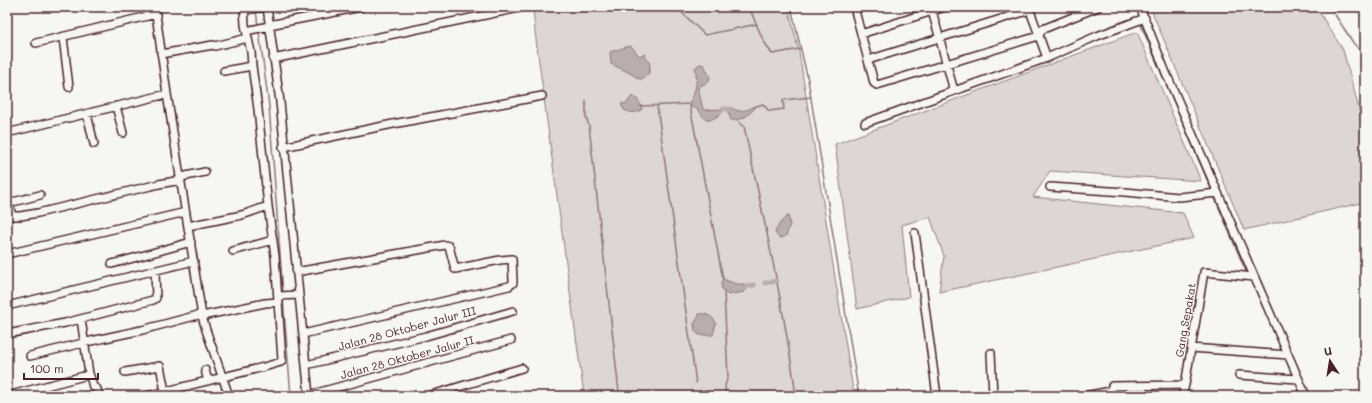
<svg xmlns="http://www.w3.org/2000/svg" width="1372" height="403" viewBox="0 0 1372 403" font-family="Mali,sans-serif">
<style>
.green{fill:#ddd6d5;stroke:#947a80}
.water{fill:#bbadae;stroke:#8e747a}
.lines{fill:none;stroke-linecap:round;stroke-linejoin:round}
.stream{stroke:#8e747a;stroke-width:1.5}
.canal{stroke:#bbadae;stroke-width:5}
.minor-casing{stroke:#4a1f2b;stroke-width:10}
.minor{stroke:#f6f6f2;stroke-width:7}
.labels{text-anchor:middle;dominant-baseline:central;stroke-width:3;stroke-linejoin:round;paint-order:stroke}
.street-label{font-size:11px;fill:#4a1f2b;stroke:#f6f6f2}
</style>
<rect width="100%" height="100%" fill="#f6f6f2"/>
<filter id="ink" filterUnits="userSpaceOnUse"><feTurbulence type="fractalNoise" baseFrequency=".025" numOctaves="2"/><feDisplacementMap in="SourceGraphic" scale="8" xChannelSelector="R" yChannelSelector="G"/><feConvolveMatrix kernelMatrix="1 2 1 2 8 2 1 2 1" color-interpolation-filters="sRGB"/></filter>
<g filter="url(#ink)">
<path class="green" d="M533 7H788L799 52 854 396H584L535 32Z
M1150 7H1316L1343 50 1365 131V202L1244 230Z
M1137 32 1201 181 1050 171 1033 197 1183 213 1194 238 939 292 944 256 930 217 902 225 909 297 857 309 835 144Z"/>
<path class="water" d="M629 46 632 47 639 56 644 54 650 64 649 73 642 79H639L630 73 611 64 610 52Z
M701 64 704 65 710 77 708 82 698 87 703 110 724 109 720 115 710 120C701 118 703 114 697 109 693 107 691 108 689 103 696 92 698 80 695 68L698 65Z
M632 96C638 98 640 103 642 109 636 114 631 113 624 110L621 104 627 103Z
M730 107C739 113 744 111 754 107L755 108C748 116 741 121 731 120L728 112Z
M788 215 790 224 786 236 782 238 778 237 775 232 780 223Z
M723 279C732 282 734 285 745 284L748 288 744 292 728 295 722 289 721 283Z
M699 314C707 313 713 317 716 323L713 335H699L695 331 694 324 699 316Z"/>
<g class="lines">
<path class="stream" d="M676 7 705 35 757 24
M749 7 763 40 772 54 800 49
M791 7 808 80 859 396
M1330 7 1354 44 1361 51 1365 65
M256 11 258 25
M1140 23 1212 191
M259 31 269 106 283 294
M586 100V117L589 126 619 392 624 396
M641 106 690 104
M657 106 696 383
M690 106 723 279
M754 107 763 104 769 111 784 109 783 100 811 97
M739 121 741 125 744 126C763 216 784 305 796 396
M1214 196 1247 274
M724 291 728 377 725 385 726 396
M283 298 291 396
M1195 345 1200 317"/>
<path class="canal" d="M724 109H729
M765 283 776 281
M747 286 754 285"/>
<g class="minor-casing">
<path id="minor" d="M155 7 167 94 202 316 206 330 229 396
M267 7 280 102 309 396
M854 7 873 79 874 83 877 85 1032 38 1039 36 1041 31 1043 29 1098 7
M931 7 954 91 1047 58 1097 36 1145 18
M1140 7 1166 73 1306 396
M1029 8 1039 35
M244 10 266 7
M269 25 361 7
M246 31 269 26
M861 34 945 7
M1039 36 1047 58
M63 37 69 87
M36 43 156 14
M215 46 248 38
M161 54 213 45
M273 59 524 7
M868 60 1014 15 1024 12 1030 7
M224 71 252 66
M116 106 123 133
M87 114 94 144
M865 123 954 91
M7 133 167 94
M283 147 393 124 542 96
M181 177 205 172
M1050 187 1125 192 1179 197 1218 193
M40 195 9 203 12 216H20L38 213 159 184 181 180
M188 226 242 215 268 206
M915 233 937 396
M233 251 273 240
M7 254 186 212
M112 264 191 242
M296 272 445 245 449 246 455 269 500 260 512 259 513 280V283L509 286 303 334
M278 296 299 295
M7 306 194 261
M202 316 265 303 279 302
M7 334 65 323 153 300 156 298 155 271
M1191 348 1288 355
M991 353 993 396
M30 356 91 341 142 330 202 314
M306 365 426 336 513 311
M205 370 208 381
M125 372 160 366 165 391
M88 374 90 376 93 387 97 389 99 396
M1239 375 1298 379
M1111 391 1112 386 1185 385
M309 395 511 340
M7 396 84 376 89 374 81 319
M146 396 264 367 281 362 282 360 275 256 268 206 258 109 252 66 251 52 245 25 244 7
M428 396 522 368
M1084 396 1111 391 1110 396
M1182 396 1185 385 1204 272 1254 277"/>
</g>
<use href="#minor" class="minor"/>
</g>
</g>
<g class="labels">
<g class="street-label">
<text transform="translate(1185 320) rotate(-80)">Gang Sepakat</text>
<text transform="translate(407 328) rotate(-15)">Jalan 28 Oktober Jalur III</text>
<text transform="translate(407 357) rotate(-15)">Jalan 28 Oktober Jalur II</text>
</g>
</g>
<rect width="1372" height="403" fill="none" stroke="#f6f6f2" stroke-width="24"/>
<rect x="12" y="12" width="1348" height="379" fill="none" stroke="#4a1f2b" stroke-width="1.5" filter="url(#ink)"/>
<g transform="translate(1330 361) rotate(348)" stroke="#f6f6f2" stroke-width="3" paint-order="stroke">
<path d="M0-3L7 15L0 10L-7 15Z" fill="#4a1f2b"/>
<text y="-6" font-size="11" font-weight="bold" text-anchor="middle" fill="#4a1f2b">U</text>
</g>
<path d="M24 373v6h74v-6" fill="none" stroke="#4a1f2b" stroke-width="2"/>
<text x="30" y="373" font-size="12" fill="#4a1f2b" stroke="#f6f6f2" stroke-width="3" paint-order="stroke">100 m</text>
</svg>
